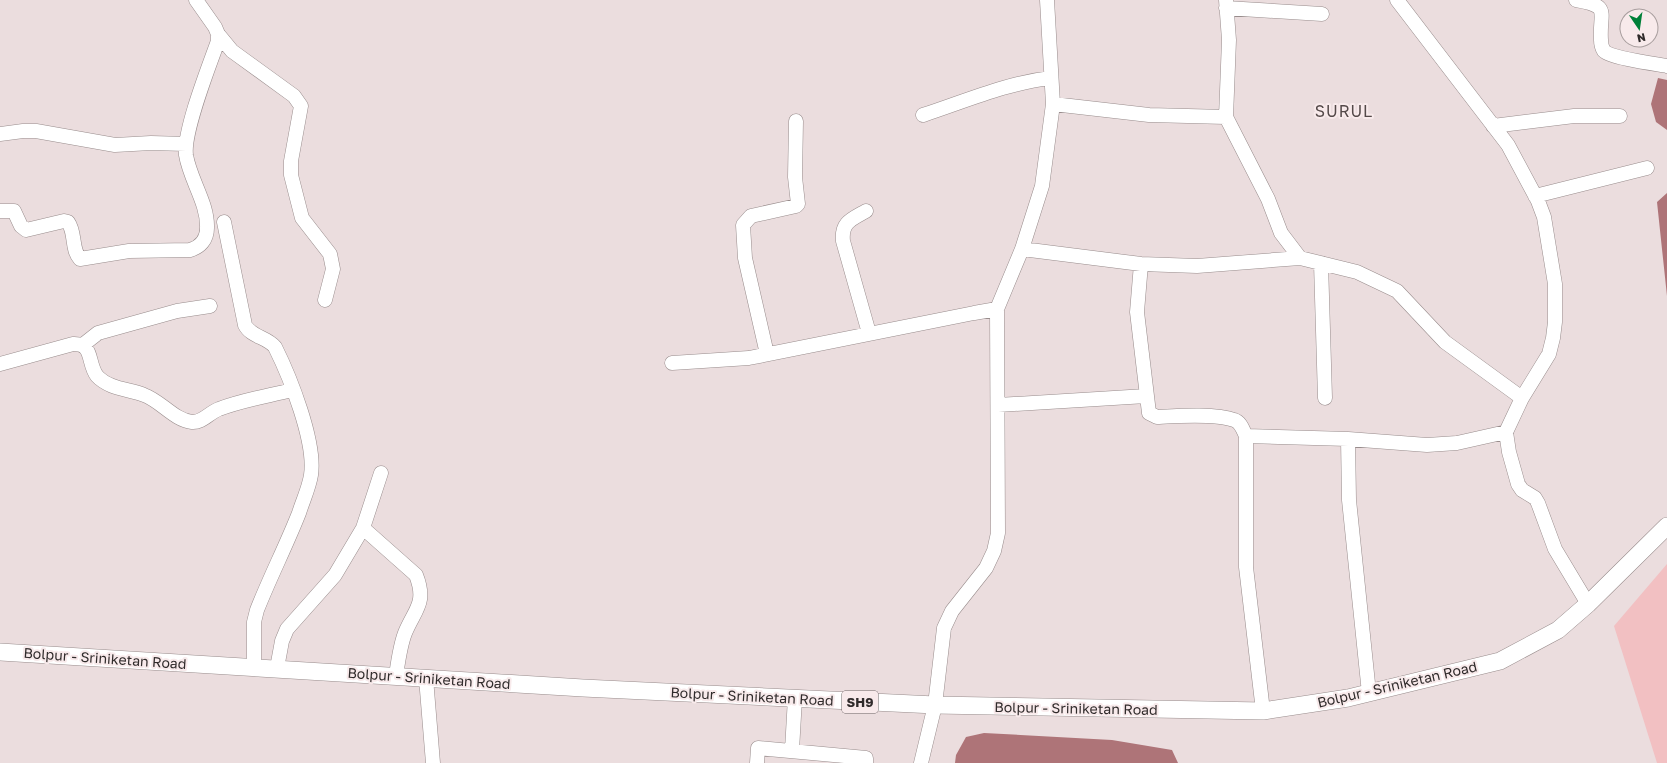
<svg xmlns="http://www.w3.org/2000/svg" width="1667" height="763" viewBox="0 0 1667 763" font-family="'Golos Text',sans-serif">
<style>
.green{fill:#f2c0c2}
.water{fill:#ae7478}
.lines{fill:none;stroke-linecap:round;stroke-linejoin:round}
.minor-casing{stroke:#988c8c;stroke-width:15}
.major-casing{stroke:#988c8c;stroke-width:18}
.minor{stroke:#fff;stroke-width:14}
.major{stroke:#fff;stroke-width:17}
.labels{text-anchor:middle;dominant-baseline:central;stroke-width:4;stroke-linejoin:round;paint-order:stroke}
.shield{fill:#f8eaeb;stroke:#6c6465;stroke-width:1}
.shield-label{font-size:13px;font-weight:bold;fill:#302b2b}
.street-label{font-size:14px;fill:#302b2b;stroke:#f8eaeb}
.quarter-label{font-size:16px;letter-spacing:1px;fill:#544949;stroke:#f8eaeb}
</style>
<rect width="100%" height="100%" fill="#ebddde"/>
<path class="green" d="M1667 564V763H1657L1614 626Z"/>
<path class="water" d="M1658 78 1667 80V130L1656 122 1651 104Z
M1667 193V296L1657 202Z
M984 733 1112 740 1172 750 1178 763H955L956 755 966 737Z"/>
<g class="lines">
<g class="minor-casing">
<path id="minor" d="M1226 0 1229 40 1226 117 1268 199 1281 233 1300 258 1357 272 1397 291 1445 342 1522 398
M1397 0 1508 145 1538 201 1544 217 1555 284V322L1553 338 1549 354 1522 398 1506 432 1509 452 1518 484 1522 490 1535 498 1538 503 1555 549 1588 604
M1576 0C1612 6 1599 12 1601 40 1601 44 1602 48 1604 51 1611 58 1656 64 1667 66
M1226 8 1322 14
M218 34 232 51 294 96 301 106 291 161V175L302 218 330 254 333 269 325 300
M1053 104 1149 115 1226 117
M923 115C966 101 1006 83 1051 78
M1493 126 1574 116H1620
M0 134 23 131H36L115 145 151 143 186 144
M1535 196 1647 168
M0 211H14L21 226 26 230 64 221 68 222C76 233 71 249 80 259L129 251 190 250C200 247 207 240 207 228 208 203 190 180 186 155 183 132 209 66 218 41V34L215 27 196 0
M866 211C852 219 841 222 843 241L869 333
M224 222 245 325C251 337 267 337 275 347 290 377 316 442 311 475 309 488 303 500 299 513 286 546 270 577 257 610L254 622V667
M1022 249 1141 264 1197 266 1300 258
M1321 263 1325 398
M1141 264 1137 312 1149 413 1157 417C1176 416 1216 413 1234 420 1241 422 1243 430 1246 436V567L1263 711
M84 344 98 333 177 311 210 306
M767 354 745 258 743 225 751 216 796 206 798 204 795 177 796 121
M672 363 749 358 974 313 997 309
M0 364 73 344C94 343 87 363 97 376 109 389 129 389 144 395 161 401 174 420 192 422 202 423 210 412 219 409 242 400 268 396 292 390
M998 405 1146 396
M1246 436 1348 439 1427 445 1457 443 1506 432
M1348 439 1349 500 1369 693
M363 528 416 575C427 603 415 609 405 633 400 646 398 662 396 676
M277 668 282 641 287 629 335 575 363 528 381 473
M426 678 433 763
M792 750 795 698
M757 763 758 748 866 758V763
M921 763 935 705 944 628 952 611 986 568 994 551 998 533 997 309 1022 249 1042 186 1053 104 1047 0"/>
</g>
<g class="major-casing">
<path id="major" d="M0 652 583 688 935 705 1263 711 1348 698 1500 661 1558 630 1588 604 1667 526"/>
</g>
<use href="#minor" class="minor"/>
<use href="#major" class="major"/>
</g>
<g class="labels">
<rect class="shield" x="842" y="691" width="36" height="22" rx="3"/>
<g class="shield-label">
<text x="860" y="702">SH9</text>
</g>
<g class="street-label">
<text transform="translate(105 658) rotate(4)">Bolpur - Sriniketan Road</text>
<text transform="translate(429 678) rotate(4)">Bolpur - Sriniketan Road</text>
<text transform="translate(1397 684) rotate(-13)">Bolpur - Sriniketan Road</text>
<text transform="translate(752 696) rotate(3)">Bolpur - Sriniketan Road</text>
<text transform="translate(1076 708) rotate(1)">Bolpur - Sriniketan Road</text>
</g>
<g class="quarter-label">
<text x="1344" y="111">SURUL</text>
</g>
</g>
<g transform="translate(1639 28) rotate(167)"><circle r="19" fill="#f8eaeb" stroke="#a89e9e"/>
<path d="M0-3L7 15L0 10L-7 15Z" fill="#008039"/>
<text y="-6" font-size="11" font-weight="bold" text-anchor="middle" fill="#302b2b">N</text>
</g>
</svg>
